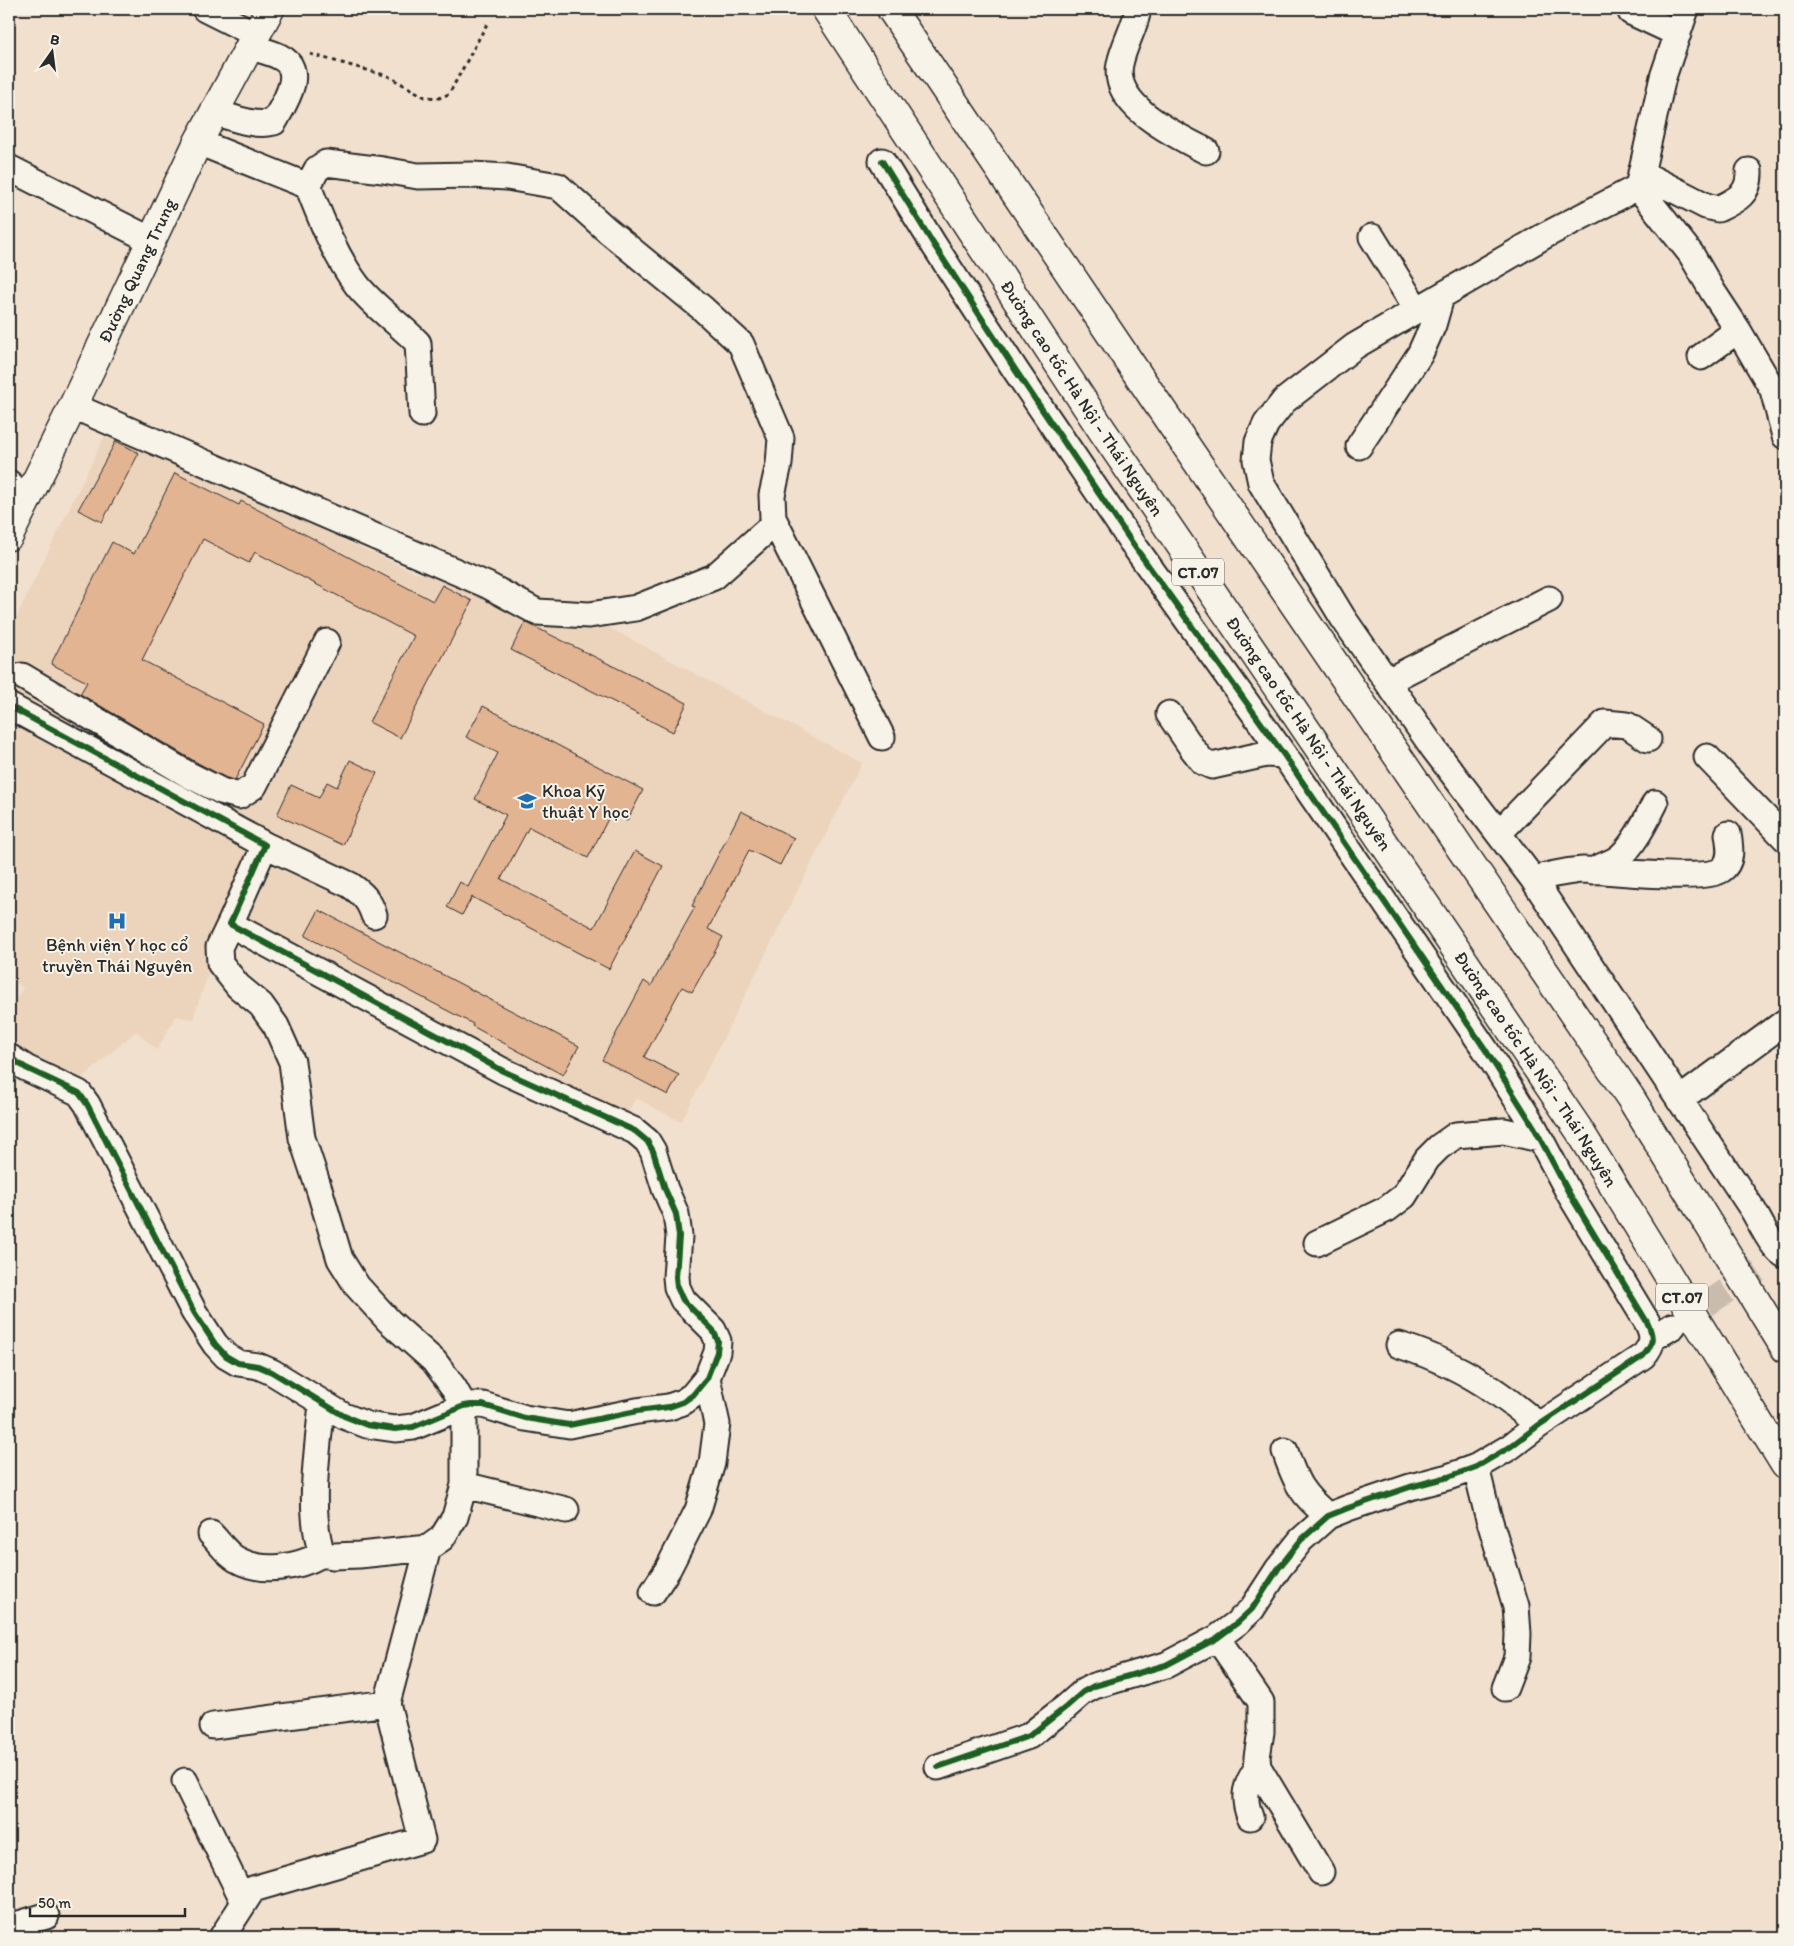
<svg xmlns="http://www.w3.org/2000/svg" width="1794" height="1946" viewBox="0 0 1794 1946" font-family="Itim,sans-serif">
<style>
.built{fill:#ecd3bc}
.building{fill:#e2b492;stroke:#2b2b2b}
.lines{fill:none;stroke-linecap:round;stroke-linejoin:round}
.minor-tunnel{stroke:#c9bcad;stroke-width:25;stroke-dasharray:25 12;stroke-linecap:butt}
.minor-casing{stroke:#2b2b2b;stroke-width:29}
.major-casing{stroke:#2b2b2b;stroke-width:31}
.highway-casing{stroke:#2b2b2b;stroke-width:31}
.path{stroke:#2b2b2b;stroke-width:3;stroke-dasharray:4 4;stroke-linecap:butt}
.minor{stroke:#f7f3e8;stroke-width:25}
.major{stroke:#f7f3e8;stroke-width:28}
.highway{stroke:#f7f3e8;stroke-width:28}
.cycleway-casing{stroke:#f7f3e8;stroke-width:9}
.cycleway{stroke:#1b5e20;stroke-width:6}
.labels{text-anchor:middle;dominant-baseline:central;stroke-width:4;stroke-linejoin:round;paint-order:stroke}
.shield{fill:#f7f3e8;stroke:#686764;stroke-width:1}
.shield-label{font-size:16px;font-weight:bold;fill:#2b2b2b}
.street-label{font-size:18px;fill:#2b2b2b;stroke:#f7f3e8}
.poi-label{font-size:18px;fill:#2b2b2b;stroke:#f7f3e8;text-anchor:start}
</style>
<rect width="100%" height="100%" fill="#f1e0ce"/>
<filter id="ink" filterUnits="userSpaceOnUse"><feTurbulence type="fractalNoise" baseFrequency=".02" numOctaves="2"/><feDisplacementMap in="SourceGraphic" scale="10" xChannelSelector="R" yChannelSelector="G"/><feConvolveMatrix kernelMatrix="1 2 1 2 8 2 1 2 1" color-interpolation-filters="sRGB"/></filter>
<g filter="url(#ink)">
<path class="built" d="M107 431 416 573 447 577 597 621 862 763 681 1122 636 1098 625 1117 278 943 243 915 280 840 9 690V632Z
M9 718 241 840 245 850 244 865 193 1019 176 1016 157 1050 136 1031 81 1079 45 1068 9 1042V1010L23 988 9 977Z"/>
<path class="building" d="M116 441 139 453 102 522 78 510Z
M175 473 239 505 241 501 433 601 442 585 472 601 400 738 369 722 414 636 255 552 249 563 203 539 142 660 264 724 235 780 226 778 196 762 80 694 87 682 51 664 112 542 134 554Z
M525 622 687 703 673 732 511 650Z
M483 706 643 790 627 821 611 813 588 858 529 827 501 879 594 928 635 851 663 866 609 969 472 897 462 915 447 907 460 882 468 887 506 815 475 799 498 753 466 737Z
M350 760 377 773 343 845 277 815 291 785 319 798 327 782 337 787Z
M741 811 794 838 780 865 749 850 708 929 723 937 692 992 682 987 644 1057 679 1075 668 1095 602 1060 644 981 651 986 695 907 692 906Z
M319 910 579 1046 563 1075 472 1026 473 1024 305 936Z"/>
<g class="lines">
<path class="minor-tunnel" d="M1675 1325 1767 1264"/>
<g class="minor-casing">
<path id="minor" d="M205 9 257 35
M1138 9C1135 28 1124 44 1120 64 1111 106 1176 135 1206 151
M1686 9 1663 77 1638 187 1691 254 1713 292 1738 330 1773 390 1785 436
M1631 12 1678 34
M214 112C234 118 254 127 274 122 284 104 307 70 280 57 271 52 260 50 250 47
M198 142 308 186 317 169 326 163 383 170 418 176 472 175 507 177 558 186 607 230 702 308 741 344 781 438 779 464 772 495 773 518 882 737
M882 161 934 245 1016 371 1135 547 1284 755 1485 1049 1534 1127 1569 1193 1647 1322C1654 1336 1654 1344 1643 1356L1539 1425 1510 1447 1476 1467 1448 1477 1410 1487 1348 1508 1328 1516 1301 1540 1278 1569 1252 1609 1237 1623 1217 1638 1166 1665 1094 1686 1083 1692 1066 1707 1029 1736 938 1767
M9 168 151 240
M1641 173 1706 206 1718 209C1737 200 1750 194 1749 171
M308 186C321 219 335 256 357 285 374 307 399 323 418 343L422 414
M1638 187 1544 236 1355 346 1284 401 1266 424 1258 442 1256 460 1261 483 1343 618 1434 749 1533 879 1753 1210C1759 1220 1774 1252 1785 1255
M1372 237 1417 310
M1701 357 1738 330
M73 406 487 585 537 612 589 615 636 608 714 577 775 523
M1359 446 1420 354 1433 325 1441 297
M9 483 24 504
M22 676 189 775 221 791 239 796 254 786 327 642
M1388 681 1549 599
M9 706 265 845 230 924 503 1071 635 1131 647 1141 653 1151 665 1189 676 1214 679 1236 676 1277 677 1287 683 1300 713 1330 718 1341 717 1352 707 1378 693 1395 683 1402 669 1407 637 1411 569 1425 525 1418 483 1405H471L464 1406 413 1427 395 1429 367 1425 344 1416 272 1372 258 1366 238 1363 226 1356 215 1344 194 1312 87 1104 79 1093 26 1068 9 1057
M1169 714 1192 748 1203 762 1212 766 1266 754 1284 755
M1707 757 1785 838
M1499 833 1605 723 1627 725 1648 739
M265 845 350 885C363 894 369 900 374 915
M1592 871C1600 867 1610 863 1617 859 1632 849 1647 819 1655 803
M1533 879C1549 875 1566 871 1583 870 1608 870 1704 882 1721 870 1733 862 1730 846 1728 834
M230 924 219 947 220 963 238 986 261 1005 276 1026 292 1062 302 1138 320 1192 340 1259 357 1286 389 1321 434 1361 454 1388 464 1406V1485L455 1517 442 1538 428 1548 359 1555 333 1556 322 1554C307 1509 318 1450 322 1403
M1679 1100 1785 1022
M1317 1243 1387 1209 1404 1196 1427 1159 1439 1147 1456 1135 1504 1131 1540 1139
M1653 1338 1673 1326
M1399 1345C1434 1356 1466 1371 1496 1392 1511 1402 1525 1414 1539 1425
M1285 1451C1296 1483 1301 1494 1328 1516
M1476 1467 1487 1512 1516 1606 1518 1634 1517 1657 1505 1688
M464 1485 566 1510
M211 1534C219 1542 227 1554 236 1559 262 1574 297 1568 322 1554
M653 1592 668 1569 698 1510 712 1463 717 1424 707 1378
M1217 1638 1261 1702V1732L1257 1757 1258 1767 1321 1872
M213 1726 387 1703
M185 1781 244 1902
M1250 1817C1242 1796 1246 1784 1258 1767
M9 1927 46 1916
M222 1937 253 1889 422 1840 387 1703 428 1548"/>
</g>
<g class="major-casing">
<g id="major">
<path id="s1" d="M9 536 73 406 198 142 270 9"/>
</g>
</g>
<g class="highway-casing">
<g id="highway">
<path id="s2" d="M826 9 1102 430 1579 1130 1785 1465"/>
<path d="M891 9 1153 397 1630 1097 1785 1348"/>
</g>
</g>
<path class="path" d="M310 54 388 76 425 97 439 98 449 94 488 22"/>
<use href="#minor" class="minor"/>
<use href="#major" class="major"/>
<use href="#highway" class="highway"/>
<g class="cycleway-casing">
<path id="cycleway" d="M882 161 934 245 1016 371 1135 547 1284 755 1485 1049 1534 1127 1569 1193 1647 1322C1654 1336 1654 1344 1643 1356L1539 1425 1510 1447 1476 1467 1448 1477 1410 1487 1348 1508 1328 1516 1301 1540 1278 1569 1252 1609 1237 1623 1217 1638 1166 1665 1094 1686 1083 1692 1066 1707 1029 1736 938 1767
M9 706 265 845 230 924 503 1071 635 1131 647 1141 653 1151 665 1189 676 1214 679 1236 676 1277 677 1287 683 1300 713 1330 718 1341 717 1352 707 1378 693 1395 683 1402 669 1407 637 1411 569 1425 525 1418 483 1405H471L464 1406 413 1427 395 1429 367 1425 344 1416 272 1372 258 1366 238 1363 226 1356 215 1344 194 1312 87 1104 79 1093 26 1068 9 1057"/>
</g>
<use href="#cycleway" class="cycleway"/>
</g>
</g>
<defs>
<g id="university-bare" transform="scale(1.5)"><path d="M0-5L7-2L0 1L-7-2ZM-4 1L0 2.5L4 1V4Q0 6-4 4Z" fill="#1f6fb2" stroke="#f7f3e8" stroke-width="2.5" paint-order="stroke"/></g>
<g id="hospital-bare" transform="scale(1.5)"><path d="M-5-5h3v3.5h4V-5h3V5h-3V1.5h-4V5h-3Z" fill="#1f6fb2" stroke="#f7f3e8" stroke-width="2.5" paint-order="stroke"/></g>
</defs>
<g fill-rule="evenodd">
<use href="#university-bare" x="527" y="801"/>
<use href="#hospital-bare" x="117" y="921"/>
</g>
<g class="labels">
<g class="shield">
<rect x="1172" y="558.5" width="52" height="27" rx="4"/>
<rect x="1656" y="1283.5" width="52" height="27" rx="4"/>
</g>
<g class="shield-label">
<text x="1198" y="572">CT.07</text>
<text x="1682" y="1297">CT.07</text>
</g>
<g class="street-label">
<text stroke="none"><textPath href="#s1" startOffset="295">Đường Quang Trung</textPath></text>
<text stroke="none"><textPath href="#s2" startOffset="466">Đường cao tốc Hà Nội - Thái Nguyên</textPath></text>
<text stroke="none"><textPath href="#s2" startOffset="871">Đường cao tốc Hà Nội - Thái Nguyên</textPath></text>
<text stroke="none"><textPath href="#s2" startOffset="1276">Đường cao tốc Hà Nội - Thái Nguyên</textPath></text>
</g>
<g class="poi-label">
<text x="542" y="791">Khoa Kỹ<tspan x="542" dy="21">thuật Y học</tspan></text>
<text x="117" y="945" text-anchor="middle">Bệnh viện Y học cổ<tspan x="117" dy="21">truyền Thái Nguyên</tspan></text>
</g>
</g>
<rect width="1794" height="1946" fill="none" stroke="#f7f3e8" stroke-width="30"/>
<rect x="15" y="15" width="1764" height="1916" fill="none" stroke="#2b2b2b" stroke-width="2" filter="url(#ink)"/>
<g transform="translate(52 52) rotate(14)" stroke="#f7f3e8" stroke-width="4" paint-order="stroke">
<path d="M0-4L9 19L0 12L-9 19Z" fill="#2b2b2b"/>
<text y="-8" font-size="14" font-weight="bold" text-anchor="middle" fill="#2b2b2b">B</text>
</g>
<path d="M30 1908v8h155v-8" fill="none" stroke="#2b2b2b" stroke-width="2.5"/>
<text x="38" y="1908" font-size="15" fill="#2b2b2b" stroke="#f7f3e8" stroke-width="4" paint-order="stroke">50 m</text>
</svg>
